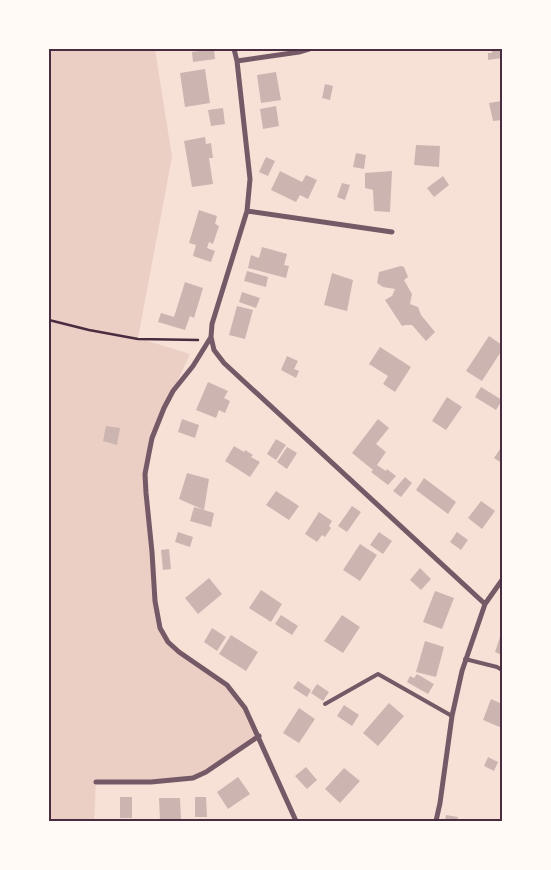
<svg xmlns="http://www.w3.org/2000/svg" width="551" height="870" viewBox="0 0 551 870" font-family="'DM Sans',sans-serif">
<style>
.green{fill:#ebcfc5}
.building{fill:#ccb4b1}
.lines{fill:none;stroke-linecap:round;stroke-linejoin:round}
.path{stroke:#4a2c40;stroke-width:2.5}
.service{stroke:#755966;stroke-width:4}
.minor{stroke:#755966;stroke-width:5}
.neatline{fill:none;stroke:#4a2c40;stroke-width:2}
</style>
<rect width="100%" height="100%" fill="#f7e1d7"/>
<path class="green" d="M49 49H155L172 157 138 338 190 354 173 391 149 453 146 493 160 628 168 642 227 685 245 708 259 736 193 778 96 782 94 821H49Z"/>
<path class="building" d="M214 49 215 59 193 62 192 52Z
M492 49H501L502 58 488 60V53H492Z
M205 69 210 103 185 107 180 73Z
M276 72 281 100 261 103 257 75Z
M325 84 333 86 330 100 322 98Z
M501 101 502 120 493 121 489 103Z
M276 106 279 126 263 129 260 109Z
M223 108 225 124 211 126 208 110Z
M205 137 206 144 211 143 213 158H209L213 184 192 187 184 141Z
M416 145 440 146 439 167 414 165Z
M356 153 366 155 364 169 353 167Z
M266 157 275 161 268 176 259 172Z
M280 171 302 182 306 175 317 180 308 199 300 195 296 202 271 190Z
M392 171 390 212 374 211 373 190 365 188V173Z
M443 176 449 185 434 197 427 188Z
M342 183 350 185 345 200 337 197Z
M199 210 217 216 215 224 219 226 213 244 209 242 207 248 215 251 211 262 193 256 196 245 189 243Z
M262 247 287 254 284 265 289 266 286 278 248 268 251 255 259 258Z
M401 266 404 267 408 277 404 280 412 294 410 304 418 307 421 315 435 332 426 341 412 325H406L402 326 385 300 392 296 395 289 383 287 377 283 379 272Z
M247 271 268 277 266 287 244 281Z
M332 273 353 280 347 311 324 305Z
M185 282 203 288 194 318 190 316 185 330 158 322 161 313 174 317Z
M242 292 260 298 256 308 239 302Z
M237 306 253 310 245 339 229 335Z
M489 336 502 345V350L482 381 466 371Z
M380 347 411 367 395 392 383 384 388 376 369 364Z
M287 356 298 361 294 369 299 371 296 378 281 370Z
M208 382 228 391 224 398 230 401 225 413 219 410 216 418 196 410Z
M481 387 502 400 496 410 475 397Z
M447 397 462 407 446 430 432 421Z
M182 419 199 425 195 438 178 432Z
M378 419 389 428 376 444 386 452 377 465 386 471 387 469 396 476 388 485 371 472 373 470 352 453Z
M106 426 120 428 117 445 103 441Z
M276 439 286 445 276 460 267 454Z
M234 446 244 452 245 450 253 455 251 457 260 462 250 477 225 461Z
M502 446V463L494 458Z
M287 447 297 453 287 469 277 462Z
M187 473 209 479 204 510 179 499Z
M405 477 412 483 401 497 393 491Z
M424 478 456 502 448 514 416 490Z
M276 491 299 506 289 520 266 505Z
M481 501 495 511 482 529 468 518Z
M352 506 361 512 347 532 338 526Z
M194 507 214 513 211 527 190 521Z
M319 512 332 521 329 526 331 528 325 537 322 535 317 542 305 534Z
M178 532 193 537 190 547 175 542Z
M379 532 392 541 383 554 370 545Z
M457 532 468 540 461 550 450 542Z
M360 544 377 555 360 581 343 570Z
M169 549 171 569 163 570 161 550Z
M420 568 431 579 421 590 410 580Z
M209 578 222 594 198 614 185 598Z
M261 590 282 604 271 622 249 608Z
M435 591 454 598 442 629 423 622Z
M281 615 298 626 292 635 275 624Z
M342 615 360 627 343 653 324 641Z
M212 628 226 637 217 651 204 642Z
M231 635 258 652 246 671 219 654Z
M500 637 502 638V655L495 652Z
M425 641 444 647 436 677 416 672Z
M417 674 434 684 428 694 407 682 410 676 414 678Z
M298 681 311 690 307 697 293 688Z
M317 684 329 692 323 701 311 693Z
M491 699 502 704V728L483 720Z
M389 703 404 716 378 746 363 733Z
M344 705 359 715 352 726 337 716Z
M299 708 315 719 299 743 283 733Z
M488 757 498 762 494 771 484 766Z
M306 767 317 780 307 789 295 776Z
M344 768 360 781 340 803 325 789Z
M238 777 250 794 228 809 217 792Z
M120 797H132V818H120Z
M195 797H206L207 817H195Z
M159 798H180L181 821H160Z
M446 815 458 817 457 821H445Z"/>
<g class="lines">
<path class="path" d="M49 320 89 330 138 339 198 340"/>
<path class="service" d="M465 659 497 667 502 670
M325 704 378 674 452 716"/>
<path class="minor" d="M234 49 237 61 250 179 247 211 212 324 211 337 193 366 173 391 164 408 152 438 149 453 145 474 146 493 152 552 155 601 160 628 168 642 179 652 227 685 245 708 296 821
M237 61 299 52 309 49
M247 211 392 232
M211 337 214 350 224 363 485 604
M96 782H151L193 778 206 772 259 736
M436 821 440 803 452 716 462 671 485 604 502 580"/>
</g>
<rect width="551" height="870" fill="none" stroke="#fffaf5" stroke-width="100"/>
<rect x="50" y="50" width="451" height="770" class="neatline"/>
</svg>
